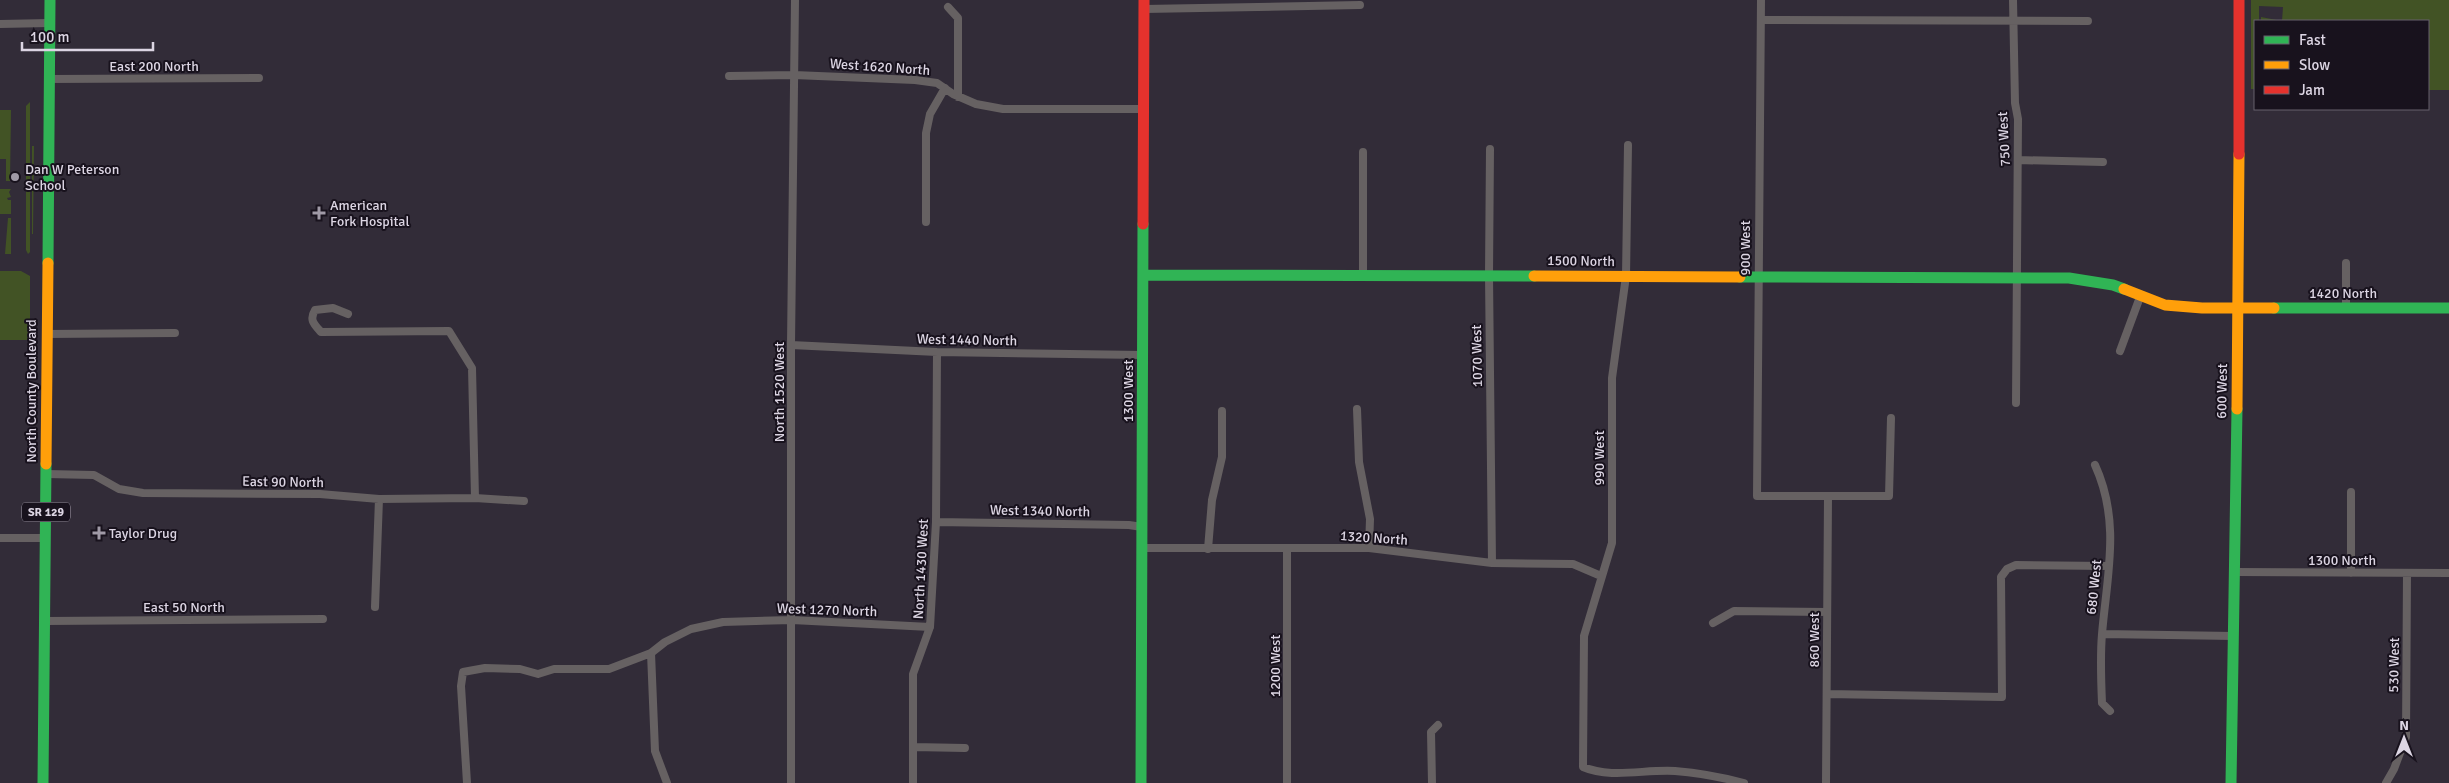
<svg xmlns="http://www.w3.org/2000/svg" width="2449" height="783" viewBox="0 0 2449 783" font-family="Signika,sans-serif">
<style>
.green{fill:#425325}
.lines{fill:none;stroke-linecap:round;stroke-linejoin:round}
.street{stroke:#666162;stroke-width:8}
.fast{stroke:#30b455;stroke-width:11}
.slow{stroke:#ff9f0a;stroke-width:11}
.jam{stroke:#e5322d;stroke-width:11}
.poi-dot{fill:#a09aa7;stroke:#18121d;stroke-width:2}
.labels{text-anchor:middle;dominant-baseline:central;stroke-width:4;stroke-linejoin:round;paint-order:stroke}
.shield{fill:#18121d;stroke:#a19aa8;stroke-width:1}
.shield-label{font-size:12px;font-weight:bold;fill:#dcd5e3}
.street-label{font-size:14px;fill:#dcd5e3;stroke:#18121d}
.poi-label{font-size:14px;fill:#dcd5e3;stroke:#18121d;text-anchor:start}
</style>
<rect width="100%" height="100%" fill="#322c38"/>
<path class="green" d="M2251 0H2449V90H2428V21H2261V17L2282 21 2283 7 2259 6V21H2255V89H2251Z
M30 102V252L28 254 26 250V106Z
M0 110H11L10 181H6V159H0Z
M32 146H34L33 234H32Z
M0 189H11L9 192 11 197 7 198 8 200H11V214H0Z
M8 218H11V254H5Z
M0 271H21L30 276V340H0Z"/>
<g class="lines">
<path class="street" d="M1761 0 1757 496H1889L1891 418
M2013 0 2015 103 2018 119 2016 403
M948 7 958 18V97
M1144 9 1360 5
M1761 20 2088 21
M0 24 50 23
M729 76 794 75 915 80 937 83 953 94 976 104 1003 109H1144
M48 79 259 78
M1628 145 1626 276 1612 378V543L1584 636 1583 767C1611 779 1645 769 1675 771 1699 773 1721 777 1744 783
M1490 149 1489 275 1492 563
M1363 152V276
M2018 160 2103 162
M926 222V133L930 114 945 88
M2346 263V308
M348 314 333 308 315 310C309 320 314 324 321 332L449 331 472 368 475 498
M46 334 175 333
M791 345 937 352 1143 355
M2120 351 2140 297
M1357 409 1359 462 1370 519 1369 548
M2095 465C2121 522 2107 575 2102 634 2100 657 2101 680 2102 703L2110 711
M46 474 94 475 119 489 143 493 320 494 379 499 475 498 524 501
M936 522 1129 525 1142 527
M0 538H46
M1143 548H1369L1492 563 1573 564 1601 576
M1208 549 1212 500 1222 457V411
M2235 572 2449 573
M2351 573V492
M375 607 379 499
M46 621 323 619
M1713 623 1734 611 1827 612
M2102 634 2234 636
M651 653 655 751 667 783
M1827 694 2002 697 2001 577 2007 569 2016 565 2109 566
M913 747 965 748
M467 783 461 686 463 672 485 668 520 669 538 674 554 669H609L651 653 665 642 691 629 723 622 792 620 930 627
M791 783V345L795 0
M913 783V674L930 627 936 522 937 352
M1287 783V549
M1432 783 1431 732 1438 725
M1826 783 1828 497
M2386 783 2394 769 2406 737 2407 573"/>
<path class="fast" d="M48 263 50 0
M1144 275 1534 276
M1740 277 2069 278 2113 285 2124 289
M2274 308H2449
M43 783 46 464
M1141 783 1143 224
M2231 783 2237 409"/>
<path class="slow" d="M1534 276 1740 277
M2124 289 2165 305 2202 308H2274
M2237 409 2239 154
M46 464 48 263"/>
<path class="jam" d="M2239 154V0
M1143 224 1144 0"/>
</g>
<g class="poi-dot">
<circle cx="15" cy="177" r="5"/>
<path d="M316.5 205.5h5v5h5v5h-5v5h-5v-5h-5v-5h5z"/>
<path d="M96.5 525.5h5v5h5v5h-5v5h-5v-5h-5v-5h5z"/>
</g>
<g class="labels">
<rect class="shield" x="22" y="502.5" width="48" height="19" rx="4"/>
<g class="shield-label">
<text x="46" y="512">SR 129</text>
</g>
<g class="street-label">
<text x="154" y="66">East 200 North</text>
<text transform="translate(880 67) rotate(4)">West 1620 North</text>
<text transform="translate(2004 139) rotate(-93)">750 West</text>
<text transform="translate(1745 248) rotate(-90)">900 West</text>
<text transform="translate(1581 261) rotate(1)">1500 North</text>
<text x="2343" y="293">1420 North</text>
<text transform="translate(967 340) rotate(1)">West 1440 North</text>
<text transform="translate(1477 356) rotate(-91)">1070 West</text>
<text transform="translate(31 391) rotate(-90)">North County Boulevard</text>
<text transform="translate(1128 391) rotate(-90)">1300 West</text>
<text transform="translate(2222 391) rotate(-89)">600 West</text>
<text transform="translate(779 392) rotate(-90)">North 1520 West</text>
<text transform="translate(1599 458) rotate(-90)">990 West</text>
<text transform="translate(283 482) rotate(1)">East 90 North</text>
<text transform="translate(1040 511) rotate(1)">West 1340 North</text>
<text transform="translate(1374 538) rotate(4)">1320 North</text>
<text x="2342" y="560">1300 North</text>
<text transform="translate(921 569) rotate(-87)">North 1430 West</text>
<text transform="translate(2094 587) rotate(-84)">680 West</text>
<text x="184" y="607">East 50 North</text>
<text transform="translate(827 610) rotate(2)">West 1270 North</text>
<text transform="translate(1814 640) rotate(-90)">860 West</text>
<text transform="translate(2394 665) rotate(-89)">530 West</text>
<text transform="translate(1275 666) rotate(-90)">1200 West</text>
</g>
<g class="poi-label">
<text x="25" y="169">Dan W Peterson<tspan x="25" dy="16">School</tspan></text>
<text x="330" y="205">American<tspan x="330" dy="16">Fork Hospital</tspan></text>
<text x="109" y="533">Taylor Drug</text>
</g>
</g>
<rect x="2254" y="20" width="175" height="90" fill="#18121d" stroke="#66606c"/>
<rect x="2264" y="36" width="25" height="8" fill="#30b455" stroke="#66606c"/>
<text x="2299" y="45" font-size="15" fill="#dcd5e3">Fast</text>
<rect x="2264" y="61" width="25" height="8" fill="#ff9f0a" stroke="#66606c"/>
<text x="2299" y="70" font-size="15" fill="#dcd5e3">Slow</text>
<rect x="2264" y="86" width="25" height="8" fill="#e5322d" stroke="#66606c"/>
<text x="2299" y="95" font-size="15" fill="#dcd5e3">Jam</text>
<g transform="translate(2404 738)" stroke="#18121d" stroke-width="4" paint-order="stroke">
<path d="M0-4L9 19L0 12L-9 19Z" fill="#dcd5e3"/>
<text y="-8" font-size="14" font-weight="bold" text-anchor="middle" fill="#dcd5e3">N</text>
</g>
<path d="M22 42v8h131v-8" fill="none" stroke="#dcd5e3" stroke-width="2.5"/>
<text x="30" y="42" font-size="15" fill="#dcd5e3" stroke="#18121d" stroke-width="4" paint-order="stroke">100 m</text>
</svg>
